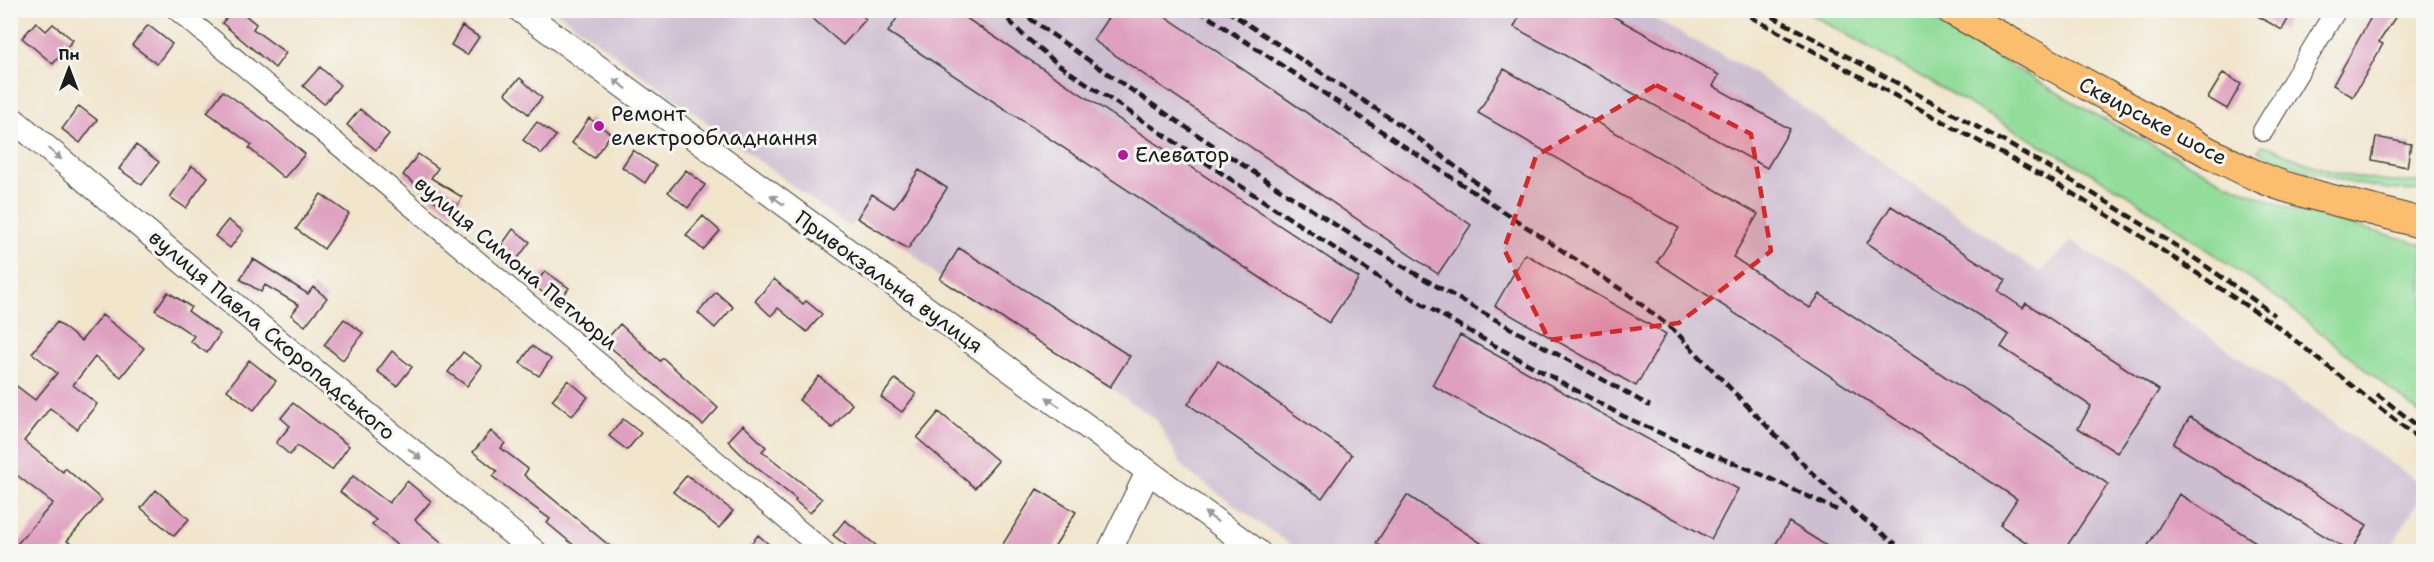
<svg xmlns="http://www.w3.org/2000/svg" width="2434" height="562" viewBox="0 0 2434 562" font-family="'Shantell Sans',sans-serif">
<style>
.industrial{fill:#cebed1}
.green{fill:#92dd9a;stroke:#577c5b;stroke-width:1.5}
.building{fill:#dfa0c0}
.lines{fill:none;stroke-linecap:round;stroke-linejoin:round}
.minor-casing{stroke:#3c3a36;stroke-width:22}
.tertiary-casing{stroke:#3c3a36;stroke-width:26}
.primary-casing{stroke:#3c3a36;stroke-width:32}
.minor{stroke:#fff;stroke-width:20}
.tertiary{stroke:#fff;stroke-width:24}
.primary{stroke:#fbbe6e;stroke-width:30}
.rail{stroke:#1c1c1c;stroke-width:4.5;stroke-dasharray:9 4.5;stroke-linecap:butt}
.oneway{fill:#999}
.marked{fill:#d62828;fill-opacity:0.2;stroke:#d62828;stroke-width:4.5;stroke-dasharray:12 8;stroke-linejoin:round}
.poi-dot{fill:#b5179e;stroke:#f6f6f2;stroke-width:2}
.labels{text-anchor:middle;dominant-baseline:central;stroke-width:6;stroke-linejoin:round;paint-order:stroke}
.poi-label{font-size:21px;fill:#1c1c1c;stroke:#f6f6f2;text-anchor:start}
.street-label{font-size:21px;fill:#1c1c1c;stroke:#f6f6f2}
</style>
<rect width="100%" height="100%" fill="#f6f6f2"/>
<filter id="ink" filterUnits="userSpaceOnUse"><feTurbulence type="fractalNoise" baseFrequency=".0167" numOctaves="2"/><feDisplacementMap in="SourceGraphic" scale="12" xChannelSelector="R" yChannelSelector="G"/><feConvolveMatrix kernelMatrix="1 2 1 2 8 2 1 2 1" color-interpolation-filters="sRGB"/></filter>
<filter id="wash" filterUnits="userSpaceOnUse"><feTurbulence type="fractalNoise" baseFrequency=".008" numOctaves="4" result="noise"/><feDisplacementMap in="SourceGraphic" scale="24" xChannelSelector="R" yChannelSelector="G"/><feGaussianBlur stdDeviation="1.35" result="paint"/><feColorMatrix in="noise" values="0 0 0 0 0 0 0 0 0 0 0 0 0 0 0 0 0 1.4 0 .05"/><feComposite in="paint" operator="in"/></filter>
<g filter="url(#wash)">
<rect width="100%" height="100%" fill="#f1e5cc"/>
<path class="industrial" d="M556 11H1639L1748 69 2040 273 2072 241 2418 482 2417 503 2388 552 1299 551 1184 469 1157 421 1110 387 940 279 908 249 858 218 850 228Z"/>
<path class="green" d="M1805 11H1917L2101 118 2222 181 2290 209 2423 244V416L2283 302 2126 193Z
M2261 145C2274 146 2284 154 2296 159 2332 174 2384 186 2423 181V191C2367 191 2313 175 2262 153L2258 150Z"/>
<g id="blocks">
<path class="building" d="M233 10H239L256 24 253 29 286 53 275 68 222 23Z
M803 10H856L866 19 843 45Z
M902 10H954L1359 278 1329 323 888 32Z
M1113 10H1156L1471 225 1438 274 1093 40Z
M1523 10H1602L1719 75 1713 86 1790 129 1767 168 1514 27Z
M2247 10H2293L2282 30Z
M2375 10H2400L2379 42 2383 44 2353 97 2333 85Z
M36 22 46 31 53 24 73 40 53 64 22 38Z
M148 25 172 44 157 64 132 45Z
M462 26 479 37 467 55 451 45Z
M320 67 340 85 324 104 303 86Z
M1504 69 1758 214 1733 257 1810 308 1820 294 2108 484 2063 552H2041L2000 525 2017 499 1657 262 1679 228 1478 113Z
M2223 73 2241 84 2227 109 2208 98Z
M520 78 542 98 528 114 505 93Z
M223 91 270 124 305 154 284 178 249 148 252 145 207 112Z
M79 106 97 120 80 143 62 129Z
M360 109 389 134 376 150 347 125Z
M589 118 611 134 594 158 572 143Z
M537 122 556 136 542 154 523 140Z
M2376 137 2411 144 2407 167 2372 160Z
M136 145 159 162 142 185 119 169Z
M633 150 656 166 645 183 622 167Z
M418 154 438 168 431 178 462 197 453 213 430 198 431 196 403 175Z
M192 166 208 177 186 208 170 197Z
M686 170 705 185 688 208 668 192Z
M919 170 947 188 908 249 857 218 872 194 894 208Z
M321 194 349 214 324 249 296 229Z
M1891 206 2006 280 1998 291 2023 308 2026 303 2159 390 2117 453 2078 428 2091 406 2001 347 2009 335 1867 243Z
M703 216 720 231 703 250 686 235Z
M228 220 243 231 230 248 215 236Z
M513 229 530 242 513 265 496 253Z
M959 248 1130 356 1110 387 940 279Z
M1525 254 1666 334 1636 386 1495 306Z
M253 259 308 294 313 287 327 298 305 326 291 315 299 305 265 285 261 292 240 279Z
M545 271 569 288 558 303 534 286Z
M774 279 803 304 806 301 822 314 807 332 778 308 771 316 755 301Z
M168 292 191 307 188 311 220 334 207 353 190 341 194 336 155 310Z
M716 292 733 307 715 328 698 313Z
M102 315 144 348 121 377 95 357 73 385 97 404 77 429 50 408 24 441 63 472 65 468 102 500 67 541 70 543 63 552H10L53 503 10 470V381L35 400 57 373 32 353 57 322 81 341Z
M344 319 363 333 343 360 324 345Z
M620 324 660 361 663 358 718 408 703 425 604 342Z
M1460 335 1738 489 1711 539 1432 385Z
M532 346 551 359 539 376 520 363Z
M392 351 412 367 397 386 377 371Z
M463 352 482 366 467 386 448 372Z
M249 360 276 381 254 410 227 390Z
M1218 361 1352 455 1322 498 1188 404Z
M819 376 852 404 832 428 799 400Z
M895 379 916 394 902 412 881 397Z
M568 380 588 397 572 416 552 400Z
M293 403 349 446 332 470 297 446 290 455 276 443 290 426 281 418Z
M939 412 998 461 975 488 917 438Z
M2190 417 2367 525 2351 552 2173 444Z
M623 419 641 433 627 450 609 436Z
M743 425 766 447 762 451 822 499 810 513 795 501 796 499 747 460 728 441Z
M491 431 505 443 501 448 528 469 524 475 617 552H582L547 523 550 519 493 477 497 471 473 452Z
M687 475 733 511 719 528 673 492Z
M353 476 389 503 407 481 431 501 415 520 453 552H405L372 524 376 520 340 492Z
M1037 489 1076 512 1051 552H998Z
M156 490 189 519 174 536 141 508Z
M2179 494 2256 542 2250 552H2144Z
M1407 495 1495 552H1389L1376 543Z
M845 520 884 552H855L833 535Z
M1789 522 1836 552H1771Z
M758 535 778 552H745Z"/>
</g>
</g>
<g filter="url(#ink)">
<use href="#blocks" fill-opacity="0" stroke="#3c3a36" stroke-width="1.5"/>
<g class="lines">
<g class="minor-casing">
<path id="minor" d="M177 10 825 552
M2263 131 2336 10"/>
</g>
<g class="tertiary-casing">
<path id="tertiary" d="M520 10 1258 552
M10 117 256 323 535 552
M1109 552 1148 472"/>
</g>
<g class="primary-casing">
<path id="primary" d="M1952 10 2208 152C2235 165 2263 181 2293 189 2336 202 2380 211 2424 224"/>
</g>
<use href="#minor" class="minor"/>
<use href="#tertiary" class="tertiary"/>
<use href="#primary" class="primary"/>
<path class="rail" d="M999 10 1022 34 1059 65 1393 287 1490 343 1623 416 1680 442 1754 471 1837 510
M1018 10C1129 90 1243 167 1358 239 1453 298 1553 351 1650 406
M1198 10 1628 294 1676 332 1813 474 1857 514 1896 544
M1226 10 1405 128 1490 193
M1738 10 2052 181 2133 231 2277 326 2424 443
M1760 10C1936 104 2115 195 2274 315
M2377 394 2424 431"/>
</g>
<defs><path id="oneway-solid" d="M-6-.8H1V-3.2L6.5 0L1 3.2V.8H-6Z" transform="scale(1.5)"/></defs>
<g class="oneway">
<use href="#oneway-solid" transform="translate(620 84) rotate(-144)"/>
<use href="#oneway-solid" transform="translate(55 154) rotate(40)"/>
<use href="#oneway-solid" transform="translate(777 200) rotate(-144)"/>
<use href="#oneway-solid" transform="translate(1053 402) rotate(-144)"/>
<use href="#oneway-solid" transform="translate(415 454) rotate(39)"/>
<use href="#oneway-solid" transform="translate(1211 517) rotate(-144)"/>
</g>
</g>
<path class="marked" d="M1656 85 1751 134 1771 251 1679 323 1549 340 1504 249 1536 156Z"/>
<g class="poi-dot">
<circle cx="599" cy="126" r="6"/>
<circle cx="1123" cy="155" r="6"/>
</g>
<g class="labels">
<g class="poi-label">
<text x="611" y="114">Ремонт<tspan x="611" dy="24">електрообладнання</tspan></text>
<text x="1135" y="155">Елеватор</text>
</g>
<g class="street-label">
<text transform="translate(2153 121) rotate(28)">Сквирське шосе</text>
<text transform="translate(516 263) rotate(40)">вулиця Симона Петлюри</text>
<text transform="translate(889 282) rotate(36)">Привокзальна вулиця</text>
<text transform="translate(272 335) rotate(40)">вулиця Павла Скоропадського</text>
</g>
</g>
<rect width="2434" height="562" fill="none" stroke="#f6f6f2" stroke-width="36"/>
<g transform="translate(69 69)" stroke="#f6f6f2" stroke-width="4.5" paint-order="stroke">
<path d="M0-4.5L10 22L0 15L-10 22Z" fill="#1c1c1c"/>
<text y="-9" font-size="16" font-weight="bold" text-anchor="middle" fill="#1c1c1c">Пн</text>
</g>
</svg>
